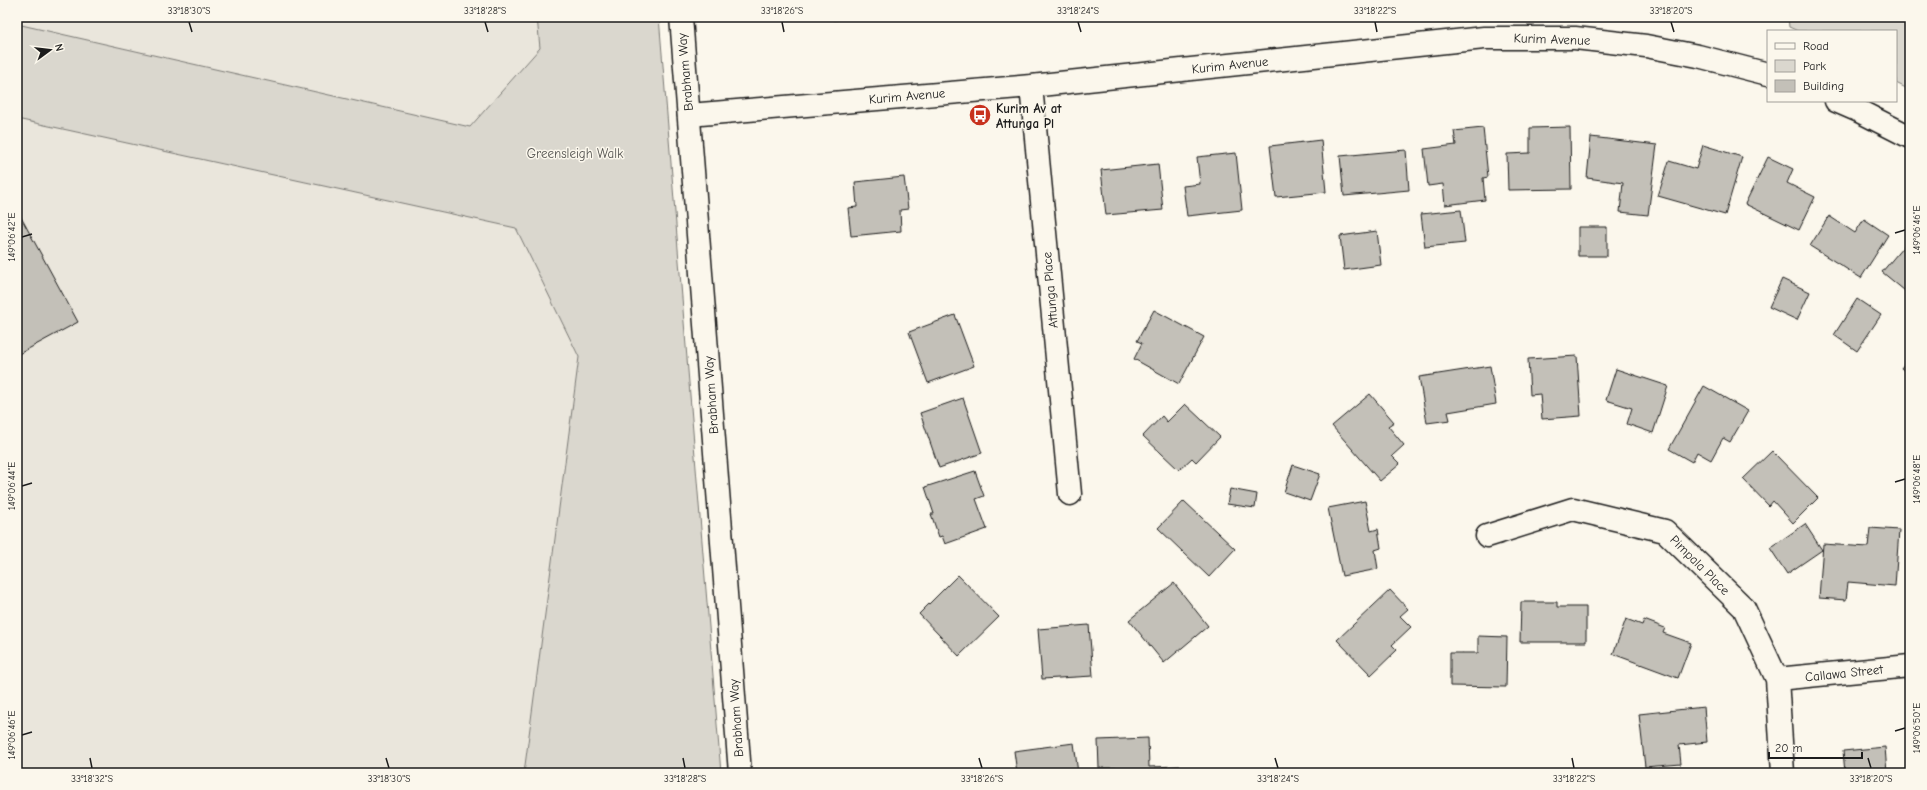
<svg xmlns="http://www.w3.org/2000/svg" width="1927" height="790" viewBox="0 0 1927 790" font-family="'Comic Neue',sans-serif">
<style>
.built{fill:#eae6dc}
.green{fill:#dad7ce;stroke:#7b7a75}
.building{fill:#c3c0b8;stroke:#1c1c1c}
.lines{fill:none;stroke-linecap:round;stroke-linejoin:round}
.minor-casing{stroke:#1c1c1c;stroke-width:25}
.secondary-casing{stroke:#1c1c1c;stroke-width:25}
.minor{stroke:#fbf7ec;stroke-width:22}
.secondary{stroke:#fbf7ec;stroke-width:22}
.ticks{fill:none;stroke:#1c1c1c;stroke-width:1.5}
.labels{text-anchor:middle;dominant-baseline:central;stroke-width:3;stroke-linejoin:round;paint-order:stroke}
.street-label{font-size:13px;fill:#1c1c1c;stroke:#fbf7ec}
.poi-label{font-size:13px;font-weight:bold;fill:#1c1c1c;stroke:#fbf7ec;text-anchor:start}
.park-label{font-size:13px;fill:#555451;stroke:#fbf7ec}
.neatline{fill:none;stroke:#1c1c1c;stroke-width:1.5}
.ticks-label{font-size:10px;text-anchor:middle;fill:#1c1c1c}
</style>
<rect width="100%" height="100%" fill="#fbf7ec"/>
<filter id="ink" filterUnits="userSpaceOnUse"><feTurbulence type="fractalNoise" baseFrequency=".025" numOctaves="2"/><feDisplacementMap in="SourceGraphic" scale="8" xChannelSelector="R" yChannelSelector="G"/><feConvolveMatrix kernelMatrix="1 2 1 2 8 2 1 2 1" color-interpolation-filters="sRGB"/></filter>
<g filter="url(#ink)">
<path class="built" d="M17 17H537L540 48 470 127 17 24Z
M17 119 516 228 579 357 524 773H17Z"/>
<path class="green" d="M537 17H659L721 773H524L579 357 516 228 17 119V24L470 127 540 48Z
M1788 17H1910V90L1896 83V31H1798L1789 27Z"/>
<path class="building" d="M832 17H870L833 20Z
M1570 127 1571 189 1508 190 1507 154 1530 153V128Z
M1483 128 1488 177 1483 178 1485 200 1445 205 1443 184 1428 186 1424 149 1456 145 1454 131Z
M1591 137 1657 145 1648 215 1620 212 1623 183 1587 178Z
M1321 140 1326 192 1276 197 1270 146Z
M1703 145 1742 157 1725 215 1658 196 1669 161 1696 169Z
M1406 150 1409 190 1344 196 1340 156Z
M1236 153 1242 210 1187 216 1183 186 1200 184 1197 157Z
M1768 157 1793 169 1787 183 1815 197 1799 230 1745 204Z
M1158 164 1163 210 1106 215 1101 170Z
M904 177 908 209 900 210 901 231 851 236 848 208 857 207 855 182Z
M17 210 78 322 17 355Z
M1461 210 1465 243 1425 247 1421 214Z
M1829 216 1855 233 1864 219 1888 235 1861 278 1810 246Z
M1578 227H1607V256H1578Z
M1377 231 1381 265 1344 270 1340 236Z
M1908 241 1910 243V295L1882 272Z
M1782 279 1810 292 1797 320 1769 307Z
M1857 299 1881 315 1857 351 1834 335Z
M1154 310 1204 337 1179 384 1134 359 1142 343 1137 341Z
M955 315 974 366 928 383 909 332Z
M1577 356 1581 416 1542 419 1540 394 1530 395 1528 359Z
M1910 357V375L1901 368Z
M1490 366 1496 404 1448 412 1450 420 1427 423 1419 377Z
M1616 369 1668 386 1653 433 1627 424 1632 408 1606 400Z
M1704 386 1748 411 1730 442 1723 438 1711 460 1697 452 1692 462 1669 449Z
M1370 394 1394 422 1388 426 1404 445 1392 456 1400 464 1380 481 1332 426Z
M963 398 982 453 939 468 920 413Z
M1185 404 1220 437 1196 462 1192 458 1179 470 1143 436 1162 416 1167 422Z
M1772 451 1818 498 1793 523 1773 501 1769 506 1743 479Z
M1293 465 1320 474 1310 501 1284 492Z
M975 471 984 496 976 499 987 529 945 544 942 536 939 537 931 514H934L925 487Z
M1230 489 1257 494 1255 508 1227 504Z
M1184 501 1235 549 1209 577 1158 528Z
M1365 501 1371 531 1378 529 1381 548 1375 550 1378 569 1342 576 1328 508Z
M1910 507V535H1908Z
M1805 524 1822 550 1787 574 1770 548Z
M1870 528 1899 530 1895 586 1848 582 1846 600 1819 598 1823 544 1868 547Z
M958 575 999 617 959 656 919 614Z
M1174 583 1208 626 1164 663 1129 620Z
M1390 590 1408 609 1400 616 1411 627 1392 645 1397 650 1371 675 1337 640Z
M1521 602H1557V607H1586V642H1520Z
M1626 619 1642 625 1644 620 1665 628 1663 633 1691 643 1678 678 1613 654Z
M1089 625 1093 676 1042 679 1038 629Z
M1478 636 1507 637 1506 687 1450 686V653H1478Z
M1704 707 1707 742 1679 745 1681 764 1645 767 1639 714Z
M1148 738 1149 767 1180 766 1181 773H1120V768H1099L1098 740Z
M1074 743 1078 773H1017L1014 751Z
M1885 747 1887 773H1845L1843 751Z"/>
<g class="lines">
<g class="minor-casing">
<path id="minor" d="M1031 86 1070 494
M1836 101 1859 111 1910 137
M689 115 1031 86 1484 38H1575L1646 46 1698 56 1768 74
M1487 536 1573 509 1665 531 1744 608 1777 679 1783 773
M1777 679 1910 666"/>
</g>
<g class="secondary-casing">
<path id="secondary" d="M681 17 740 773"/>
</g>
<use href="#minor" class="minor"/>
<use href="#secondary" class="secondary"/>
</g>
</g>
<path class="ticks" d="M189 22 192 32M485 22 488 32M782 22 784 32M1078 22 1081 32M1375 22 1377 32M1671 22 1674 32M1895 233 1905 230M22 237 32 234M1895 482 1905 479M22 486 32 483M1895 731 1905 728M22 735 32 732M90 758 92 768M386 758 389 768M683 758 685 768M979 758 982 768M1275 758 1278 768M1572 758 1574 768M1868 758 1871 768"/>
<defs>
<g id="bus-disc" transform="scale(1.15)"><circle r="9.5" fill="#c8321e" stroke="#fbf7ec"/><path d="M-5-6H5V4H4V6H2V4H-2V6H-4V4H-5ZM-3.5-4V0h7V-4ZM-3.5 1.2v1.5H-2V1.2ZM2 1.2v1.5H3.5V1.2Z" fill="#fff"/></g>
</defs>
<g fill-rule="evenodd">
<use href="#bus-disc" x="980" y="115"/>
</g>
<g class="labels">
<g class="street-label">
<text transform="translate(1552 39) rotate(2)">Kurim Avenue</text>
<text transform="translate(1230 65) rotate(-6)">Kurim Avenue</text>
<text transform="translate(685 72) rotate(-95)">Brabham Way</text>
<text transform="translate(907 96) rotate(-5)">Kurim Avenue</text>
<text transform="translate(1050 290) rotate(-95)">Attunga Place</text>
<text transform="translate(711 395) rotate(-94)">Brabham Way</text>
<text transform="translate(1700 565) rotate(45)">Pimpala Place</text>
<text transform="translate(1844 673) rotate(-6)">Callawa Street</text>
<text transform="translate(736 718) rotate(-94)">Brabham Way</text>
</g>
<g class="poi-label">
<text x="996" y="108">Kurim Av at<tspan x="996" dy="15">Attunga Pl</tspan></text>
</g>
<g class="park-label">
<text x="575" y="153">Greensleigh Walk</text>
</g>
</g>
<rect width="1927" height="790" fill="none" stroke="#fbf7ec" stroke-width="44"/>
<rect x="1767" y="30" width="130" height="72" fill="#fbf7ec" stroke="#a29f99"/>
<rect x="1775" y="43" width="20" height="6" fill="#fbf7ec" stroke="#a29f99"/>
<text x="1803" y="50" font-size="12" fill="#1c1c1c">Road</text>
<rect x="1775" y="60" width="20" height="12" fill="#dad7ce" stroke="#a29f99"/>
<text x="1803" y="70" font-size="12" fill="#1c1c1c">Park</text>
<rect x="1775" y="80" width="20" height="12" fill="#c3c0b8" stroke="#a29f99"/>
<text x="1803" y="90" font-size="12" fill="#1c1c1c">Building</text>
<g transform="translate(50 50) rotate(75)" stroke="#fbf7ec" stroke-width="3" paint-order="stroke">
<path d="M0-3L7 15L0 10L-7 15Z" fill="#1c1c1c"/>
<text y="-6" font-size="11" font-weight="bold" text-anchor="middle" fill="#1c1c1c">N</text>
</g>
<path d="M1769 752v6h93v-6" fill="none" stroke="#1c1c1c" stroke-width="2"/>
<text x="1775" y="752" font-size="12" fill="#1c1c1c" stroke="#fbf7ec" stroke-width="3" paint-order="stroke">20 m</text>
<rect x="22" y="22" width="1883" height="746" class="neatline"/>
<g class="ticks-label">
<text x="189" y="14">33°18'30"S</text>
<text x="485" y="14">33°18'28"S</text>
<text x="782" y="14">33°18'26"S</text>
<text x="1078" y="14">33°18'24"S</text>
<text x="1375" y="14">33°18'22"S</text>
<text x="1671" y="14">33°18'20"S</text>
<text transform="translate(1916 230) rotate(-90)" y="4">149°06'46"E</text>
<text transform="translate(11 237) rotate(-90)" y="4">149°06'42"E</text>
<text transform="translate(1916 479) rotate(-90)" y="4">149°06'48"E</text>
<text transform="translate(11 486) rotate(-90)" y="4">149°06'44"E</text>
<text transform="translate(1916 728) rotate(-90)" y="4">149°06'50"E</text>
<text transform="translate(11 735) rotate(-90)" y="4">149°06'46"E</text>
<text x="92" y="782">33°18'32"S</text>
<text x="389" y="782">33°18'30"S</text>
<text x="685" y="782">33°18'28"S</text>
<text x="982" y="782">33°18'26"S</text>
<text x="1278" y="782">33°18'24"S</text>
<text x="1574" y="782">33°18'22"S</text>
<text x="1871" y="782">33°18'20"S</text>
</g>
</svg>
